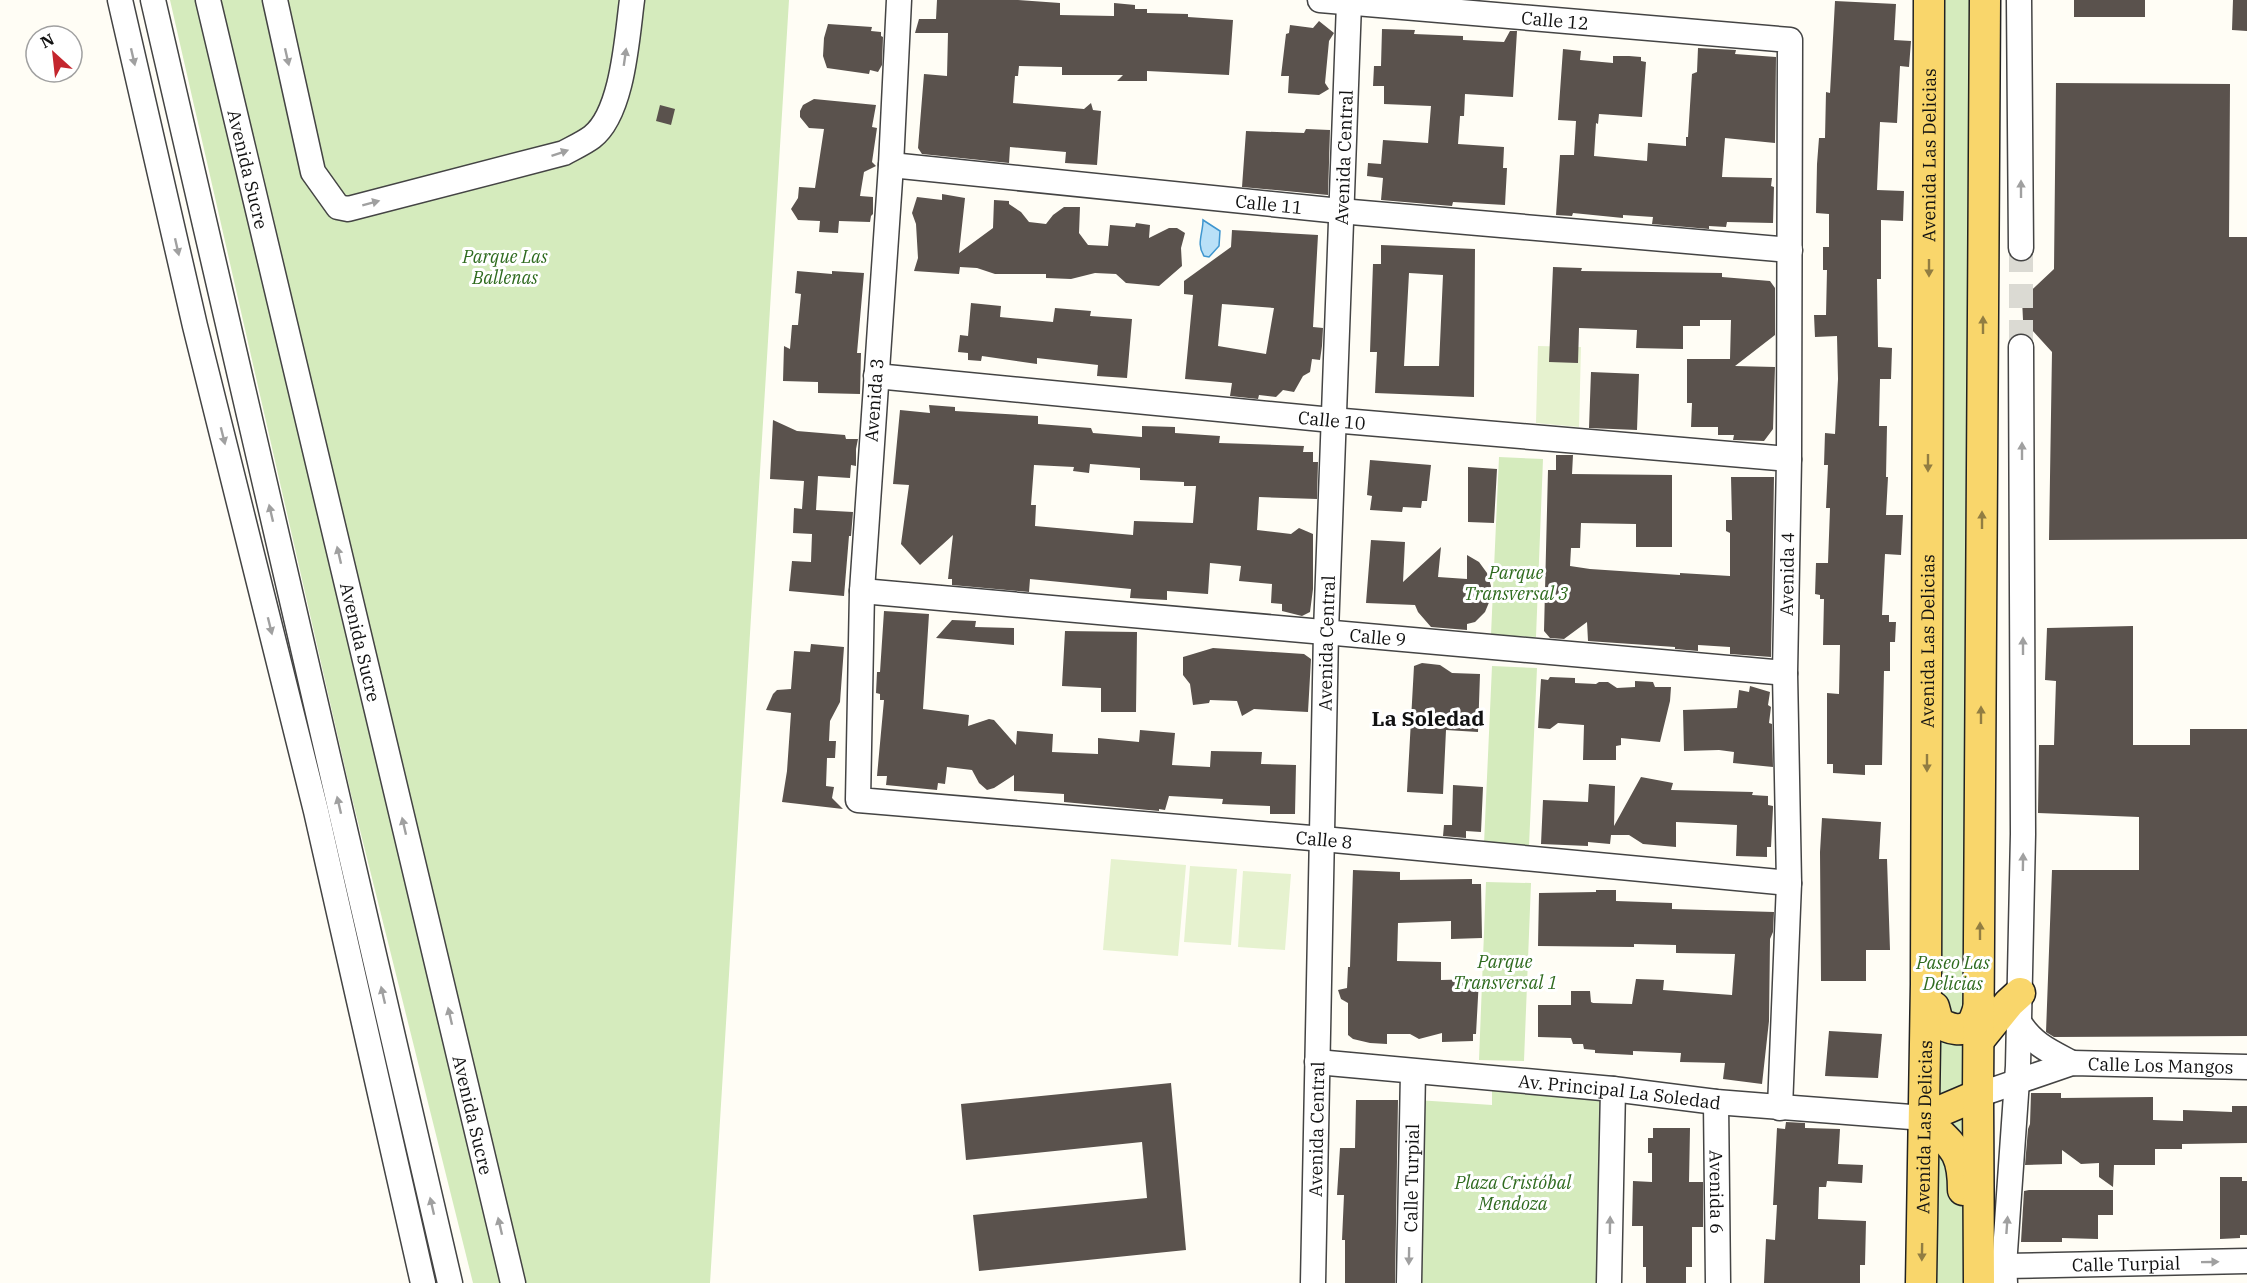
<svg xmlns="http://www.w3.org/2000/svg" width="2247" height="1283" viewBox="0 0 2247 1283" font-family="'IBM Plex Serif',serif">
<style>
.green{fill:#d5ebbd}
.pitch{fill:#e6f2cf}
.water{fill:#b9e0f7;stroke:#3f96cf;stroke-width:1.5}
.building{fill:#5a524d;fill-rule:evenodd}
.lines{fill:none;stroke-linecap:round;stroke-linejoin:round}
.minor-tunnel{stroke:#dbdad3;stroke-width:24;stroke-dasharray:24 12;stroke-linecap:butt}
.minor-casing{stroke:#444;stroke-width:27}
.major-casing{stroke:#222;stroke-width:33}
.minor{stroke:#fff;stroke-width:24}
.major{stroke:#f9d66b;stroke-width:30}
.oneway{fill:#a0a0a0}
.oneway2{fill:#917d42}
.labels{text-anchor:middle;dominant-baseline:central;stroke-width:6;stroke-linejoin:round;paint-order:stroke}
.street-label{font-size:18px;fill:#111;stroke:#fff}
.park-label{font-size:18px;font-style:italic;fill:#2f6b1f;stroke:#fff}
.quarter-label{font-size:21px;font-weight:bold;fill:#111;stroke:#fff}
</style>
<rect width="100%" height="100%" fill="#fffdf5"/>
<path class="green" d="M170 0H789L710 1283H473L350 790Z
M1933 0H1976L1963 1181 1964 1283H1921Z
M1499 457 1543 459 1536 637 1491 635Z
M1492 666 1537 668 1529 846 1484 844Z
M1486 882 1531 883 1524 1061 1479 1060Z
M1492 1083 1608 1094 1603 1283H1412L1417 1100 1492 1105Z"/>
<path class="pitch" d="M1538 346 1581 347 1579 427 1536 423Z
M1111 859 1186 865 1178 956 1103 950Z
M1190 866 1237 869 1231 945 1184 942Z
M1243 871 1291 874 1285 950 1238 947Z"/>
<path class="water" d="M1203 220 1220 231 1219 246 1209 257 1204 256C1196 244 1203 234 1203 220Z"/>
<path class="building" d="M937 0H1018L1060 3V15L1114 16V3L1135 5V9H1147V13L1188 14V17L1233 20 1229 75 1147 71V81H1117L1123 75H1062V67L1019 66 1018 76H1015L1013 103 1084 109 1091 103 1093 110 1101 111 1097 165 1065 163 1066 152 1010 147 1009 163 922 154 918 148 924 74 947 76 948 33H915L919 19H936Z
M2074 0H2145V17H2074Z
M2233 0H2247V31L2232 30Z
M1835 1 1896 4 1894 40 1911 41 1909 67 1900 66 1897 123 1880 122 1877 190 1904 191 1903 221 1881 220V279H1877L1878 347 1892 348 1891 379H1880L1879 426H1887L1886 477H1888L1886 515H1903L1901 555 1885 554 1882 615H1889V622H1896L1895 642H1890V671H1884L1882 765H1865V775L1833 773V764H1827V693L1839 694 1840 645H1823L1824 599H1820V595L1815 594 1816 563H1828L1830 508H1826L1828 465H1824L1825 433 1835 434 1838 379 1837 336 1815 337 1814 315H1826L1827 270H1823V247H1829V214L1816 213 1817 164 1819 138H1825L1826 92 1830 93Z
M1319 21 1334 33 1329 41 1325 83 1329 89 1319 95 1288 93 1289 76H1281L1286 34 1289 33 1290 25 1313 28Z
M828 24 872 27 871 31 881 32V36L883 37 882 65 878 72 870 70 869 74 827 68 823 56 824 38Z
M1382 29 1415 30 1414 34 1463 36V40L1504 42 1510 31H1517L1513 97 1465 94 1464 116H1460L1458 144 1504 147 1503 168H1507L1505 205 1453 202 1452 206 1381 200 1383 178 1367 176 1368 163 1381 164 1383 140 1428 143 1431 106 1384 104V86H1373L1374 66H1381Z
M1698 48 1736 50 1735 54 1776 57 1775 143 1725 138 1722 177 1772 178 1771 186 1774 187 1773 223 1727 222 1726 227 1709 226V229L1652 224 1653 217 1623 215V218L1573 213 1572 216 1556 215 1560 155H1574L1576 121 1558 120 1563 49 1581 51 1580 60 1613 63V56H1629L1641 57V61L1646 62 1642 117 1599 114 1598 124 1596 123 1594 156 1647 161 1648 143 1686 146V137H1688L1692 74 1697 72Z
M2056 83 2230 84 2229 237H2247V539L2049 540 2052 352 2023 320 2022 299 2054 269Z
M814 99 876 105 872 127 877 128 872 162 876 166 864 172 860 196 873 197V214L871 216 870 222 839 221 838 233 819 232 820 221 798 220 791 209 798 198 799 187 815 188 824 129 809 128 800 117V111L803 105Z
M660 105 675 109 671 125 656 121Z
M1306 129 1330 130 1328 195 1242 187 1246 131 1304 133Z
M942 194 965 198 959 253 993 228 994 200 1009 201V204L1021 212 1029 222 1046 224 1053 215 1064 207H1080L1079 233 1088 245 1108 246 1110 225 1135 227 1136 223 1150 225 1149 238 1169 228H1177L1185 233 1181 248 1182 266 1159 286 1126 283 1116 274 1095 273 1071 279 1046 278V274H995L977 268 960 267 959 274 914 271 918 258 916 224 912 213 917 197 942 200Z
M1232 230 1318 235 1313 327 1323 328 1322 346 1320 360 1312 359 1310 372 1303 376 1294 392 1283 390 1276 397 1259 395 1258 399 1230 396 1232 383 1185 379 1193 295 1184 294V281L1231 247ZM1222 304 1274 308 1266 354 1218 346Z
M1381 245 1475 249 1474 397 1375 393 1377 352H1370L1373 264H1381ZM1409 273 1443 275 1439 366H1404Z
M1553 267 1582 268 1581 271 1722 273V277L1770 281 1775 288V335L1735 366 1775 367 1773 429 1764 441 1733 440 1734 435H1718V427H1691L1692 403H1687V359H1730L1731 320H1700V326H1683V349L1636 348 1637 330 1579 328 1578 363 1549 362Z
M797 271 832 274V271L864 273 857 353H861L860 394 818 393V382L783 381 784 346 790 349 792 325H798L801 294 795 293Z
M971 303 1001 306 1000 317 1053 322 1055 308 1091 311 1090 316 1132 319 1127 378 1097 376 1098 365 1037 358V364L982 356 981 361 968 360V353L958 352 960 335 968 336Z
M1591 372 1639 374 1637 430 1589 428Z
M929 405 955 407V411L1038 416V424L1091 428 1093 433 1142 437V426L1175 427V433L1220 436 1219 443 1304 446 1303 452H1313V462H1318L1317 499 1259 497 1257 530 1291 534 1299 528 1313 534V589L1310 612 1302 616 1282 611V604L1271 603 1272 584 1239 581 1241 566 1210 563 1208 594 1167 591V600L1130 598 1131 589 1030 579 1029 592 952 585V579H948L953 535 920 565 901 544 909 485 893 484 900 410 930 413ZM1090 464 1140 468V480L1184 482V486H1196L1193 523 1134 521 1133 535 1035 526 1036 505H1031L1034 465 1074 467 1073 471 1089 473Z
M773 420 797 431 845 435 846 439H858L856 449V466L851 465 850 478 818 476 816 510 853 512 851 536H849L844 596 789 591 792 561 811 562 812 534 793 533 794 508 802 509 804 481 770 479Z
M1556 455H1573L1572 474 1672 475V547H1636V524L1581 523 1580 548H1571L1570 566 1590 569 1680 575V573L1730 576V533L1726 531V520H1732L1731 477H1774L1771 657 1730 654V647L1698 645V651L1675 649V647L1588 641 1587 622 1564 639 1550 638 1544 631 1548 470H1556Z
M1370 460 1431 465 1427 501H1422L1421 508 1403 507 1402 512 1370 510 1372 496 1367 495Z
M1468 467 1497 469 1494 523 1468 522Z
M1371 540 1405 542 1403 582 1441 547 1438 577 1467 579V555L1479 562 1487 573 1491 586 1490 600 1485 612 1475 622 1467 624V630L1431 627 1418 612 1415 605 1366 603Z
M884 611 929 614 923 709 969 715 968 726 989 719 994 720 1016 745 1017 731 1053 734 1052 752 1098 754V738L1139 742 1140 730 1175 733 1172 765 1210 767 1211 751 1262 752 1261 764 1296 765 1295 814H1270V806L1222 804 1223 799 1169 796 1165 810 1159 809V811L1064 802V794L1014 791V775L994 788 987 790 979 783 972 770 947 767 945 784 938 783 937 790 886 785 887 776H877L884 700H880V694L876 693 877 672H880Z
M952 620 976 621 975 627 1014 628V645L936 638Z
M2133 626V745H2190V729H2247V1036L2054 1037 2046 1032 2052 870H2139V817L2038 813 2039 745H2054L2056 681 2045 680 2047 628Z
M1065 631 1137 632 1136 712H1101V688L1062 686Z
M811 644 844 647 840 702 830 721 829 741H836L835 758H827L826 786 834 787 832 798 843 809 782 802 787 771 791 713 766 710 773 694 777 690 791 689 794 651 810 652Z
M1213 648 1304 654 1311 659 1308 712 1254 709 1242 716 1237 701 1210 700 1209 703 1193 705 1190 684 1183 675V657Z
M1422 663 1440 665 1452 673 1480 674 1478 732 1446 730 1443 794 1407 792 1414 666Z
M1550 677 1575 678V683L1596 684 1599 682H1608L1617 688 1635 687V681L1653 682 1655 687H1671L1670 701 1660 742 1621 738V745L1616 746V760H1583L1584 725 1558 723 1550 729 1538 728 1541 679 1548 680Z
M1750 686 1770 692 1768 705 1771 707 1769 723 1772 724 1773 767 1733 763 1734 752 1719 750 1684 751 1683 710 1737 708 1739 690 1749 692Z
M1641 777 1673 783 1671 790 1753 792 1752 795 1768 796V805L1773 806V808L1771 847H1767V857L1736 856 1737 825 1719 824 1676 822V847L1643 844 1629 835H1611L1610 844 1588 842V846L1541 844 1543 800 1588 802 1589 784 1615 786 1614 826Z
M1453 785 1483 787 1481 832 1466 831V838L1443 836 1444 825H1452Z
M1822 818 1881 822 1879 859H1887L1890 950H1866V981H1821L1820 852Z
M1353 870 1400 872V880L1472 879V884H1481L1482 938 1451 939V921L1398 923 1397 961 1441 962V980L1479 979 1476 1034H1473V1041L1442 1042V1033L1419 1039 1410 1034H1387V1044L1370 1043 1353 1039 1348 1035V1003L1341 999 1338 990 1347 988 1348 967H1350Z
M1596 890H1616V901L1672 903V909L1774 912 1773 932 1770 939 1769 1021 1762 1084 1723 1079 1725 1063 1680 1062 1681 1053 1633 1051V1055L1595 1053V1050L1584 1049 1583 1044H1573L1571 1038 1538 1037V1005H1571V991H1590L1591 1002 1593 1003 1632 1004 1636 979 1664 980 1663 990 1732 995 1735 954 1676 953V945L1634 944V947L1538 946 1539 893 1596 892Z
M1829 1031 1882 1034 1878 1078 1825 1076Z
M1171 1083 1186 1250 979 1271 973 1215 1147 1198 1142 1142 966 1160 961 1104Z
M2031 1093H2061V1098L2153 1097V1120L2183 1121V1110L2232 1112V1106H2247V1143L2182 1144V1149H2155V1165H2114L2113 1187 2099 1177V1163L2081 1164 2062 1150V1164L2025 1165 2028 1129 2030 1124Z
M1356 1100H1398L1395 1283H1345V1240H1342L1344 1195H1337L1340 1148H1355Z
M1786 1122 1805 1123V1128L1840 1129 1838 1164 1863 1165 1862 1183 1827 1181 1826 1187H1819L1818 1219 1866 1221 1865 1265H1860V1283H1764L1766 1239 1775 1240 1777 1205H1773L1777 1128 1785 1129Z
M1653 1128H1690L1689 1182H1703V1227H1692V1267H1686V1283H1646V1267H1643V1226H1632L1633 1181 1652 1182V1153H1648V1138H1653Z
M2220 1177H2242V1181H2247V1235H2240V1238L2220 1239Z
M2029 1190H2113V1215H2098V1239L2062 1238V1242H2021L2024 1191Z"/>
<g class="lines">
<path class="minor-tunnel" d="M2021 248V347"/>
<g class="minor-casing">
<g id="minor">
<path d="M120 0 195 326 316 811 423 1283"/>
<path d="M153 0 450 1283"/>
<path id="s1" d="M208 0 513 1283"/>
<path d="M275 0 313 172 338 207 348 209 564 153C573 148 584 143 592 137 623 113 627 37 632 0"/>
<path id="s2" d="M899 0 891 165 862 591 858 800 1323 839 1789 883"/>
<path id="s3" d="M1320 0 1790 40 1789 459 1785 673 1789 883 1780 1108"/>
<path d="M2019 0 2021 248"/>
<path id="s4" d="M891 165 1340 211 1790 250"/>
<path id="s5" d="M876 376 1332 420 1789 459"/>
<path id="s6" d="M862 591 1785 673"/>
<path d="M2019 1022C2032 1044 2051 1052 2072 1063"/>
<path id="s7" d="M1317 1062 1613 1089 1716 1102 1924 1118"/>
<path id="s8" d="M1978 1095 2072 1063 2247 1067"/>
<path id="s9" d="M1716 1102 1718 1283"/>
<path id="s10" d="M2004 1266 2247 1261"/>
<path id="s11" d="M1313 1283 1326 632 1349 3"/>
<path id="s12" d="M1409 1283 1413 1072"/>
<path d="M1609 1283 1613 1089"/>
<path d="M2005 1283 2004 1266 2018 1066 2023 834 2021 347"/>
</g>
</g>
<g class="major-casing">
<g id="major">
<path d="M1934 1007 1938 1022C1948 1029 1964 1034 1973 1022 1976 1017 1978 1009 1980 1003"/>
<path d="M1979 1040 2009 1003 2020 993"/>
<path d="M1963 1190C1963 1148 1951 1146 1924 1118L1978 1095"/>
<path id="s13" d="M1921 1283 1926 984 1929 0"/>
<path d="M1979 1283 1978 1095 1985 0"/>
</g>
</g>
<use href="#minor" class="minor"/>
<use href="#major" class="major"/>
</g>
<defs><path id="oneway-solid" d="M-6-.8H1V-3.2L6.5 0L1 3.2V.8H-6Z" transform="scale(1.5)"/></defs>
<g class="oneway">
<use href="#oneway-solid" transform="translate(133 57) rotate(77)"/>
<use href="#oneway-solid" transform="translate(287 57) rotate(77)"/>
<use href="#oneway-solid" transform="translate(625 57) rotate(-82)"/>
<use href="#oneway-solid" transform="translate(560 153) rotate(-19)"/>
<use href="#oneway-solid" transform="translate(2021 189) rotate(-90)"/>
<use href="#oneway-solid" transform="translate(371 203) rotate(-15)"/>
<use href="#oneway-solid" transform="translate(177 247) rotate(77)"/>
<use href="#oneway-solid" transform="translate(223 436) rotate(76)"/>
<use href="#oneway-solid" transform="translate(2022 451) rotate(-90)"/>
<use href="#oneway-solid" transform="translate(271 513) rotate(-103)"/>
<use href="#oneway-solid" transform="translate(339 555) rotate(-103)"/>
<use href="#oneway-solid" transform="translate(270 626) rotate(76)"/>
<use href="#oneway-solid" transform="translate(2023 646) rotate(-90)"/>
<use href="#oneway-solid" transform="translate(339 805) rotate(-103)"/>
<use href="#oneway-solid" transform="translate(404 826) rotate(-103)"/>
<use href="#oneway-solid" transform="translate(2023 862) rotate(-89)"/>
<use href="#oneway-solid" transform="translate(383 995) rotate(-103)"/>
<use href="#oneway-solid" transform="translate(450 1016) rotate(-103)"/>
<use href="#oneway-solid" transform="translate(432 1206) rotate(-103)"/>
<use href="#oneway-solid" transform="translate(1610 1225) rotate(-89)"/>
<use href="#oneway-solid" transform="translate(2007 1225) rotate(-86)"/>
<use href="#oneway-solid" transform="translate(500 1226) rotate(-103)"/>
<use href="#oneway-solid" transform="translate(1409 1256) rotate(91)"/>
<use href="#oneway-solid" transform="translate(2210 1262) rotate(-1)"/>
</g>
<g class="oneway2">
<use href="#oneway-solid" transform="translate(1929 268) rotate(90)"/>
<use href="#oneway-solid" transform="translate(1983 325) rotate(-90)"/>
<use href="#oneway-solid" transform="translate(1928 463) rotate(90)"/>
<use href="#oneway-solid" transform="translate(1982 520) rotate(-90)"/>
<use href="#oneway-solid" transform="translate(1981 715) rotate(-90)"/>
<use href="#oneway-solid" transform="translate(1927 763) rotate(90)"/>
<use href="#oneway-solid" transform="translate(1980 931) rotate(-90)"/>
<use href="#oneway-solid" transform="translate(1922 1252) rotate(91)"/>
</g>
<g class="labels">
<g class="street-label">
<text stroke="none"><textPath href="#s3" startOffset="236">Calle 12</textPath></text>
<text stroke="none"><textPath href="#s13" startOffset="1128">Avenida Las Delicias</textPath></text>
<text stroke="none"><textPath href="#s11" startOffset="1126">Avenida Central</textPath></text>
<text stroke="none"><textPath href="#s1" startOffset="174">Avenida Sucre</textPath></text>
<text stroke="none"><textPath href="#s4" startOffset="380">Calle 11</textPath></text>
<text transform="translate(874 400) rotate(-86)">Avenida 3</text>
<text stroke="none"><textPath href="#s5" startOffset="458">Calle 10</textPath></text>
<text transform="translate(1787 574) rotate(-89)">Avenida 4</text>
<text stroke="none"><textPath href="#s6" startOffset="518">Calle 9</textPath></text>
<text stroke="none"><textPath href="#s1" startOffset="660">Avenida Sucre</textPath></text>
<text stroke="none"><textPath href="#s13" startOffset="642">Avenida Las Delicias</textPath></text>
<text stroke="none"><textPath href="#s11" startOffset="640">Avenida Central</textPath></text>
<text stroke="none"><textPath href="#s2" startOffset="1269">Calle 8</textPath></text>
<text stroke="none"><textPath href="#s8" startOffset="188">Calle Los Mangos</textPath></text>
<text stroke="none"><textPath href="#s7" startOffset="304">Av. Principal La Soledad</textPath></text>
<text stroke="none"><textPath href="#s1" startOffset="1146">Avenida Sucre</textPath></text>
<text stroke="none"><textPath href="#s13" startOffset="156">Avenida Las Delicias</textPath></text>
<text stroke="none"><textPath href="#s11" startOffset="154">Avenida Central</textPath></text>
<text stroke="none"><textPath href="#s12" startOffset="105">Calle Turpial</textPath></text>
<text stroke="none"><textPath href="#s9" startOffset="90">Avenida 6</textPath></text>
<text stroke="none"><textPath href="#s10" startOffset="122">Calle Turpial</textPath></text>
</g>
<g class="park-label">
<text x="505" y="256">Parque Las<tspan x="505" dy="21">Ballenas</tspan></text>
<text x="1516" y="572">Parque<tspan x="1516" dy="21">Transversal 3</tspan></text>
<text x="1505" y="961">Parque<tspan x="1505" dy="21">Transversal 1</tspan></text>
<text x="1953" y="962">Paseo Las<tspan x="1953" dy="21">Delicias</tspan></text>
<text x="1513" y="1182">Plaza Cristóbal<tspan x="1513" dy="21">Mendoza</tspan></text>
</g>
<g class="quarter-label">
<text x="1428" y="718">La Soledad</text>
</g>
</g>
<g transform="translate(54 54) rotate(333)"><circle r="28" fill="#ffffff" stroke="#a0a0a0" stroke-width="1.5"/>
<path d="M0-4.5L10 22L0 15L-10 22Z" fill="#c4262e"/>
<text y="-9" font-size="16" font-weight="bold" text-anchor="middle" fill="#111111">N</text>
</g>
</svg>
